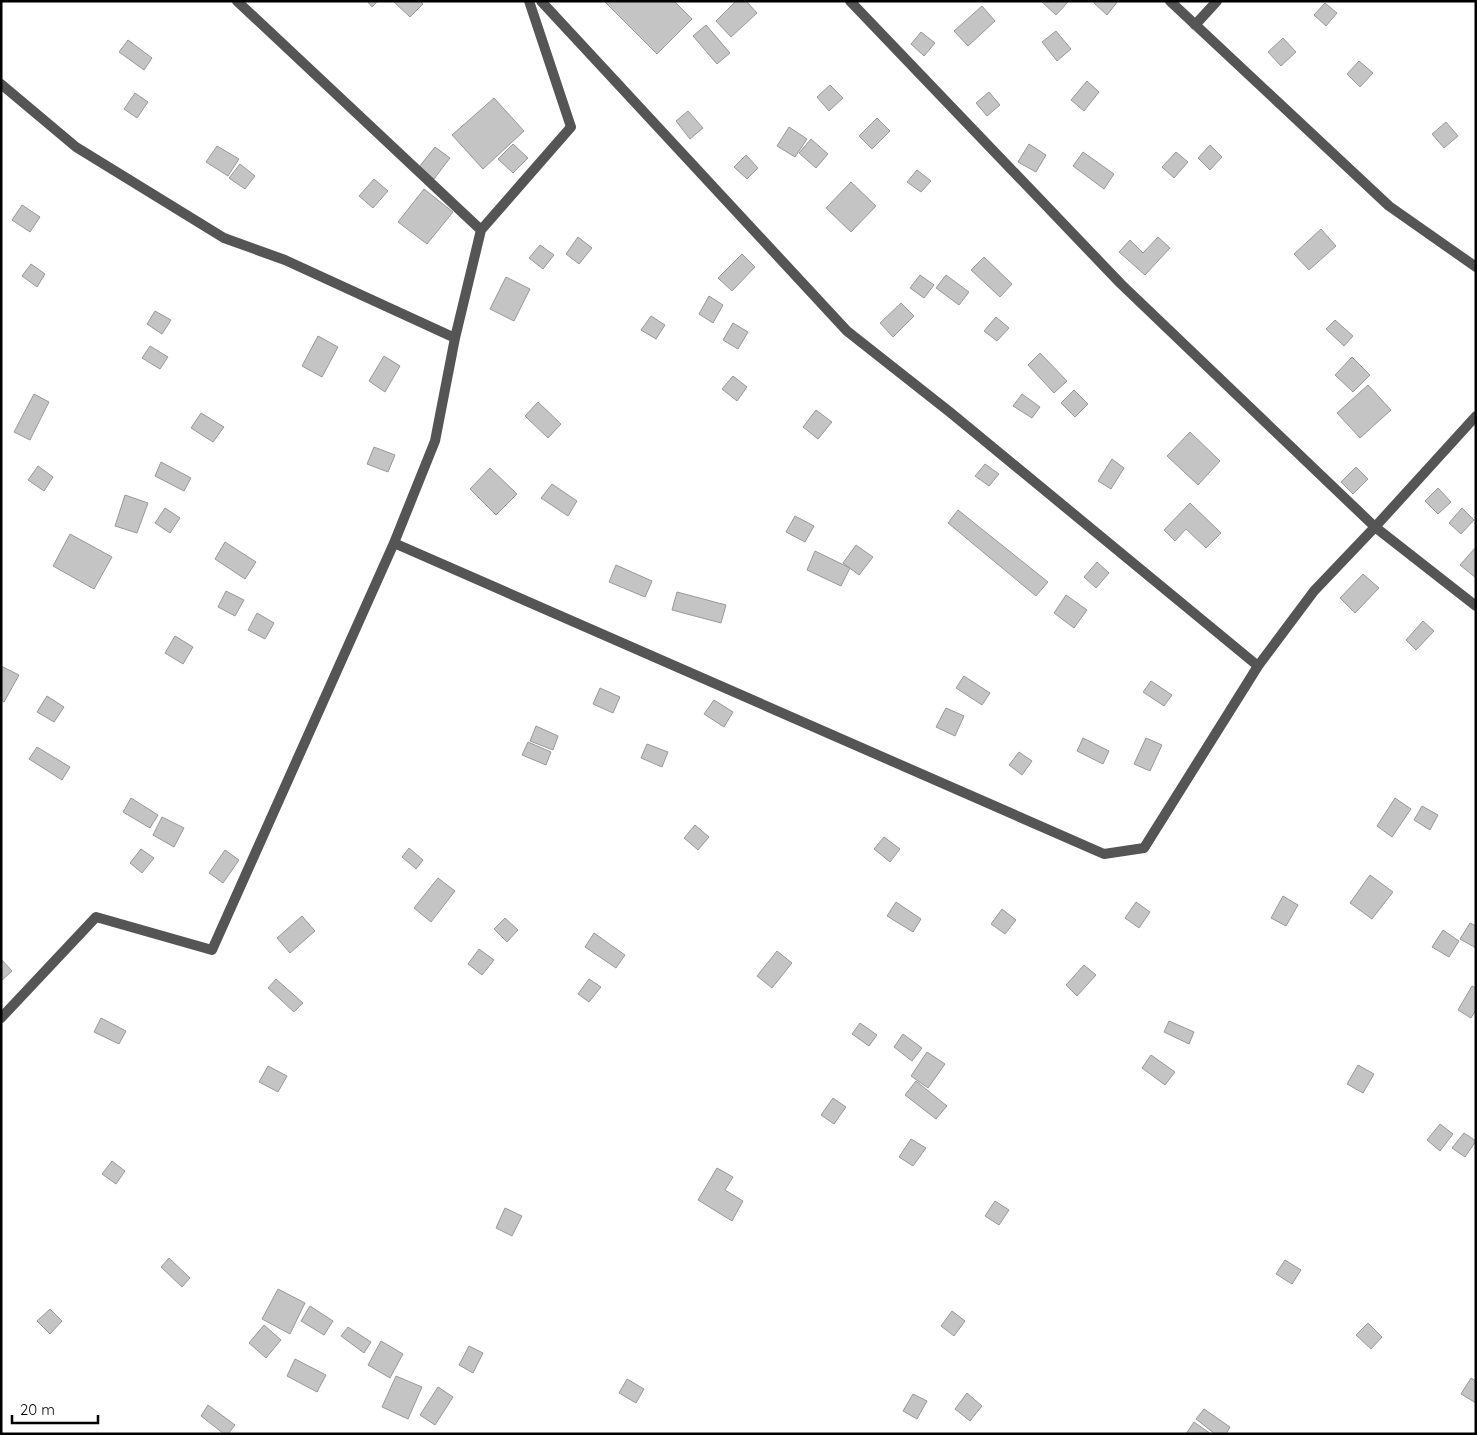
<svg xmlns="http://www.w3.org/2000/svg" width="1477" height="1435" viewBox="0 0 1477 1435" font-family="Quicksand,sans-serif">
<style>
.building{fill:#c4c4c4;stroke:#999}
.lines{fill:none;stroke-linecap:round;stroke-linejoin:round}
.street{stroke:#555;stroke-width:10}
</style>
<rect width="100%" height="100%" fill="#fff"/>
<path class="building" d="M367 1H378L372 7Z
M393 1H420L423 4 410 17Z
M604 1H674L692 19 657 54Z
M736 1H746L757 13 731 37 716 21Z
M1041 1H1067L1068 2 1056 15Z
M1095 1H1118L1107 15 1094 3Z
M1325 3 1337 13 1326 26 1314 15Z
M982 6 995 21 968 46 954 31Z
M706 25 730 53 717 64 693 36Z
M1056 31 1071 49 1057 61 1042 42Z
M921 32 935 43 924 56 911 44Z
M1283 38 1296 52 1281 66 1268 52Z
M128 40 152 58 144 70 119 52Z
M1359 61 1373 73 1360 87 1347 74Z
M1087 81 1099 92 1084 111 1071 100Z
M830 85 843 98 829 111 817 97Z
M989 92 1000 105 987 116 976 103Z
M135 93 148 102 137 118 124 109Z
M494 98 524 131 483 169 452 135Z
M688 111 703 128 690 139 676 121Z
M877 118 890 131 872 149 859 136Z
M1446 122 1458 136 1444 148 1432 134Z
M789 127 807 139 795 157 777 146Z
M811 139 828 154 816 168 799 153Z
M513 144 528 158 513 173 498 159Z
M1029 144 1046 155 1036 172 1018 162Z
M1210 145 1222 157 1210 170 1198 158Z
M217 146 239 159 228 176 206 162Z
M435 147 450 158 434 179 419 167Z
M1083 152 1114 174 1104 189 1073 166Z
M1176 152 1188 162 1174 178 1162 167Z
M746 155 758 168 747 179 734 167Z
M240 164 255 176 245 189 229 178Z
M917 170 931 181 921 192 907 182Z
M374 179 388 191 373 208 359 196Z
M851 182 876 206 851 232 826 208Z
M424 189 453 212 427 244 398 222Z
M22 205 40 217 30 232 12 220Z
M1321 229 1336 246 1309 270 1294 254Z
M578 237 592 248 579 264 566 254Z
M1158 237 1170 248 1145 275 1119 252 1130 240 1143 253Z
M540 245 554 255 543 269 529 258Z
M742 254 755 267 732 291 718 278Z
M984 257 1012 284 1000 297 971 270Z
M31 264 45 274 37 287 22 276Z
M920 275 934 285 924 298 910 288Z
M946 275 969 292 959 305 936 288Z
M506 277 530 289 514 321 490 309Z
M709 296 723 305 713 323 699 314Z
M901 303 914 316 893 337 880 323Z
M155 311 171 320 162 334 147 324Z
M651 316 665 325 656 339 641 330Z
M996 317 1009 328 997 341 984 331Z
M1335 320 1353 336 1344 346 1326 329Z
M733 323 748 332 738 349 723 340Z
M318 336 338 347 322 377 302 366Z
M150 346 168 357 160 369 142 358Z
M1040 353 1067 381 1054 393 1028 365Z
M384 356 400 366 385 392 369 381Z
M1352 357 1370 375 1353 392 1335 375Z
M733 376 747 387 737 401 722 389Z
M1368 385 1391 410 1360 438 1337 413Z
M1074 390 1088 404 1075 417 1061 403Z
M34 394 49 402 30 440 14 432Z
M1022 394 1040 407 1032 418 1013 406Z
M538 402 561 424 548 438 525 416Z
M816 410 832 422 818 439 803 427Z
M201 413 224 427 213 442 191 428Z
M1190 432 1220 461 1198 485 1167 456Z
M374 447 395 455 388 472 367 464Z
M1112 459 1124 468 1111 489 1098 481Z
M161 462 191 478 184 491 155 476Z
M985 464 999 474 989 486 975 476Z
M38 466 53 477 44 491 28 480Z
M1356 467 1368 479 1353 494 1341 482Z
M490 468 517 494 496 515 470 489Z
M552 484 577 501 568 516 541 498Z
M1438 488 1451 502 1438 514 1425 501Z
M125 495 148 503 137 533 115 526Z
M1190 503 1221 533 1206 548 1186 529 1175 541 1164 530Z
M165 508 180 518 170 533 155 523Z
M1462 508 1474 520 1461 534 1449 523Z
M958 510 1048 582 1036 596 948 523Z
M795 516 814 526 805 542 786 532Z
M70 534 112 557 94 589 53 566Z
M225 542 256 562 245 579 215 559Z
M856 545 873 557 859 575 843 563Z
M1476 547V578L1460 565Z
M815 551 850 568 841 586 807 570Z
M1097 562 1109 573 1096 588 1084 577Z
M616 565 652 581 645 597 609 582Z
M1363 574 1379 588 1355 613 1340 598Z
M226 591 244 600 235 616 218 607Z
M677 592 726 605 721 623 672 610Z
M1066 595 1087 610 1074 628 1054 613Z
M257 613 274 623 265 639 248 630Z
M1423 621 1434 631 1416 650 1406 640Z
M175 636 193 647 183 664 165 653Z
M1 666 19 675 4 702 1 700Z
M964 676 990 693 982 705 956 688Z
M1151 681 1172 695 1164 706 1143 692Z
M600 688 620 697 613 713 593 704Z
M47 696 64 707 54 722 37 712Z
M714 700 733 712 724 727 704 714Z
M946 708 964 716 955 736 936 727Z
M536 726 558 736 553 750 530 741Z
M1083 738 1109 751 1103 764 1077 751Z
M1146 738 1162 745 1150 771 1134 764Z
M528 742 551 752 546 765 522 755Z
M647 744 668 752 662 767 641 758Z
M37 747 70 767 62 780 29 759Z
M1019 752 1032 761 1022 775 1009 765Z
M131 798 158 815 150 828 123 812Z
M1395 798 1411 809 1392 837 1377 826Z
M1422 806 1438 815 1430 830 1414 820Z
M162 817 184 828 174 847 153 835Z
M695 825 709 837 698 850 684 838Z
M884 837 900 849 890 862 874 849Z
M409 848 423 860 416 869 402 857Z
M141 849 154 858 142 873 130 863Z
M225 850 239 860 223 883 209 873Z
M1370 875 1393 892 1372 919 1350 903Z
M438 878 455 891 431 922 414 908Z
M1283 896 1298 905 1286 926 1271 918Z
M896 902 921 919 913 932 887 916Z
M1136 902 1150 912 1139 928 1125 918Z
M1002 909 1016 920 1005 934 991 924Z
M302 916 315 931 290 953 277 938Z
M505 918 518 930 507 942 494 929Z
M1470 923 1476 926V948L1460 939Z
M1443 930 1459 941 1449 957 1432 947Z
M594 933 625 955 616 968 585 947Z
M479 949 494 960 482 975 468 964Z
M777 951 792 963 772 988 757 976Z
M1 959 12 971 1 981Z
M1084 965 1096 975 1077 996 1066 985Z
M276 979 303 1003 294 1012 268 988Z
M589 979 601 987 589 1002 578 994Z
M1472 986 1476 988V1010L1471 1018 1458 1010Z
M101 1018 126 1031 119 1044 94 1032Z
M1169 1021 1194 1032 1189 1044 1164 1032Z
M860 1023 877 1035 869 1046 852 1034Z
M903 1034 922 1048 912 1061 894 1047Z
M927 1052 945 1064 928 1088 911 1076Z
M1151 1055 1175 1072 1165 1085 1142 1068Z
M1358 1065 1374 1074 1363 1093 1347 1084Z
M268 1066 287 1076 278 1092 259 1082Z
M916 1081 947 1106 936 1119 905 1095Z
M833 1098 846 1107 834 1124 821 1115Z
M1440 1124 1453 1134 1440 1151 1427 1140Z
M1464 1133 1476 1141 1465 1157 1452 1148Z
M911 1139 926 1148 913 1166 899 1157Z
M112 1161 125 1171 116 1184 102 1174Z
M717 1168 733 1177 725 1190 743 1201 732 1221 698 1200Z
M995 1201 1009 1210 999 1225 985 1216Z
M505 1208 522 1216 512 1236 496 1228Z
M169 1258 190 1278 182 1287 161 1267Z
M1285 1260 1301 1270 1292 1284 1276 1274Z
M278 1289 305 1303 290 1334 262 1319Z
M310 1306 333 1321 324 1335 301 1321Z
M50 1309 62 1321 50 1334 37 1321Z
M952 1311 965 1321 954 1336 941 1326Z
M1368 1323 1382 1337 1371 1349 1356 1335Z
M264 1325 281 1340 266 1358 249 1343Z
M348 1327 371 1342 364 1353 341 1336Z
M381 1341 403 1354 390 1378 368 1365Z
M469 1346 483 1353 473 1373 459 1365Z
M295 1359 326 1375 317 1392 287 1376Z
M396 1376 422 1387 408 1419 382 1407Z
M1471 1378 1476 1381V1403L1461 1394Z
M627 1379 644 1389 636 1403 619 1393Z
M438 1387 453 1397 435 1425 420 1415Z
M967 1393 982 1406 970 1421 955 1409Z
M913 1394 927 1401 917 1419 903 1411Z
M208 1405 235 1425 228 1434H224L201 1416Z
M1204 1409 1230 1427 1226 1434H1215L1196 1419Z
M1194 1422 1211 1434H1186Z"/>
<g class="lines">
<path class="street" d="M237 1 481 230
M541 1 847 331 951 413 1258 666
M850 1 1121 284 1375 527 1476 606
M1170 1 1389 206 1476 267
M1195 25 1217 1
M1 84 76 147 224 238 285 260 455 338
M394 543 1104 854 1144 848 1258 666 1314 591 1375 527 1476 416
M1 1018 96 917 212 950 394 543 435 441 455 338 481 230 571 127 529 1"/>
</g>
<rect width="1477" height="1435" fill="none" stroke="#000000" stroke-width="5"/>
<path d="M12 1415v8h86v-8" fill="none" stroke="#000000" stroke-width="2.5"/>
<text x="20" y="1415" font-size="15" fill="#000000" stroke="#ffffff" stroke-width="4" paint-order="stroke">20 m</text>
</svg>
